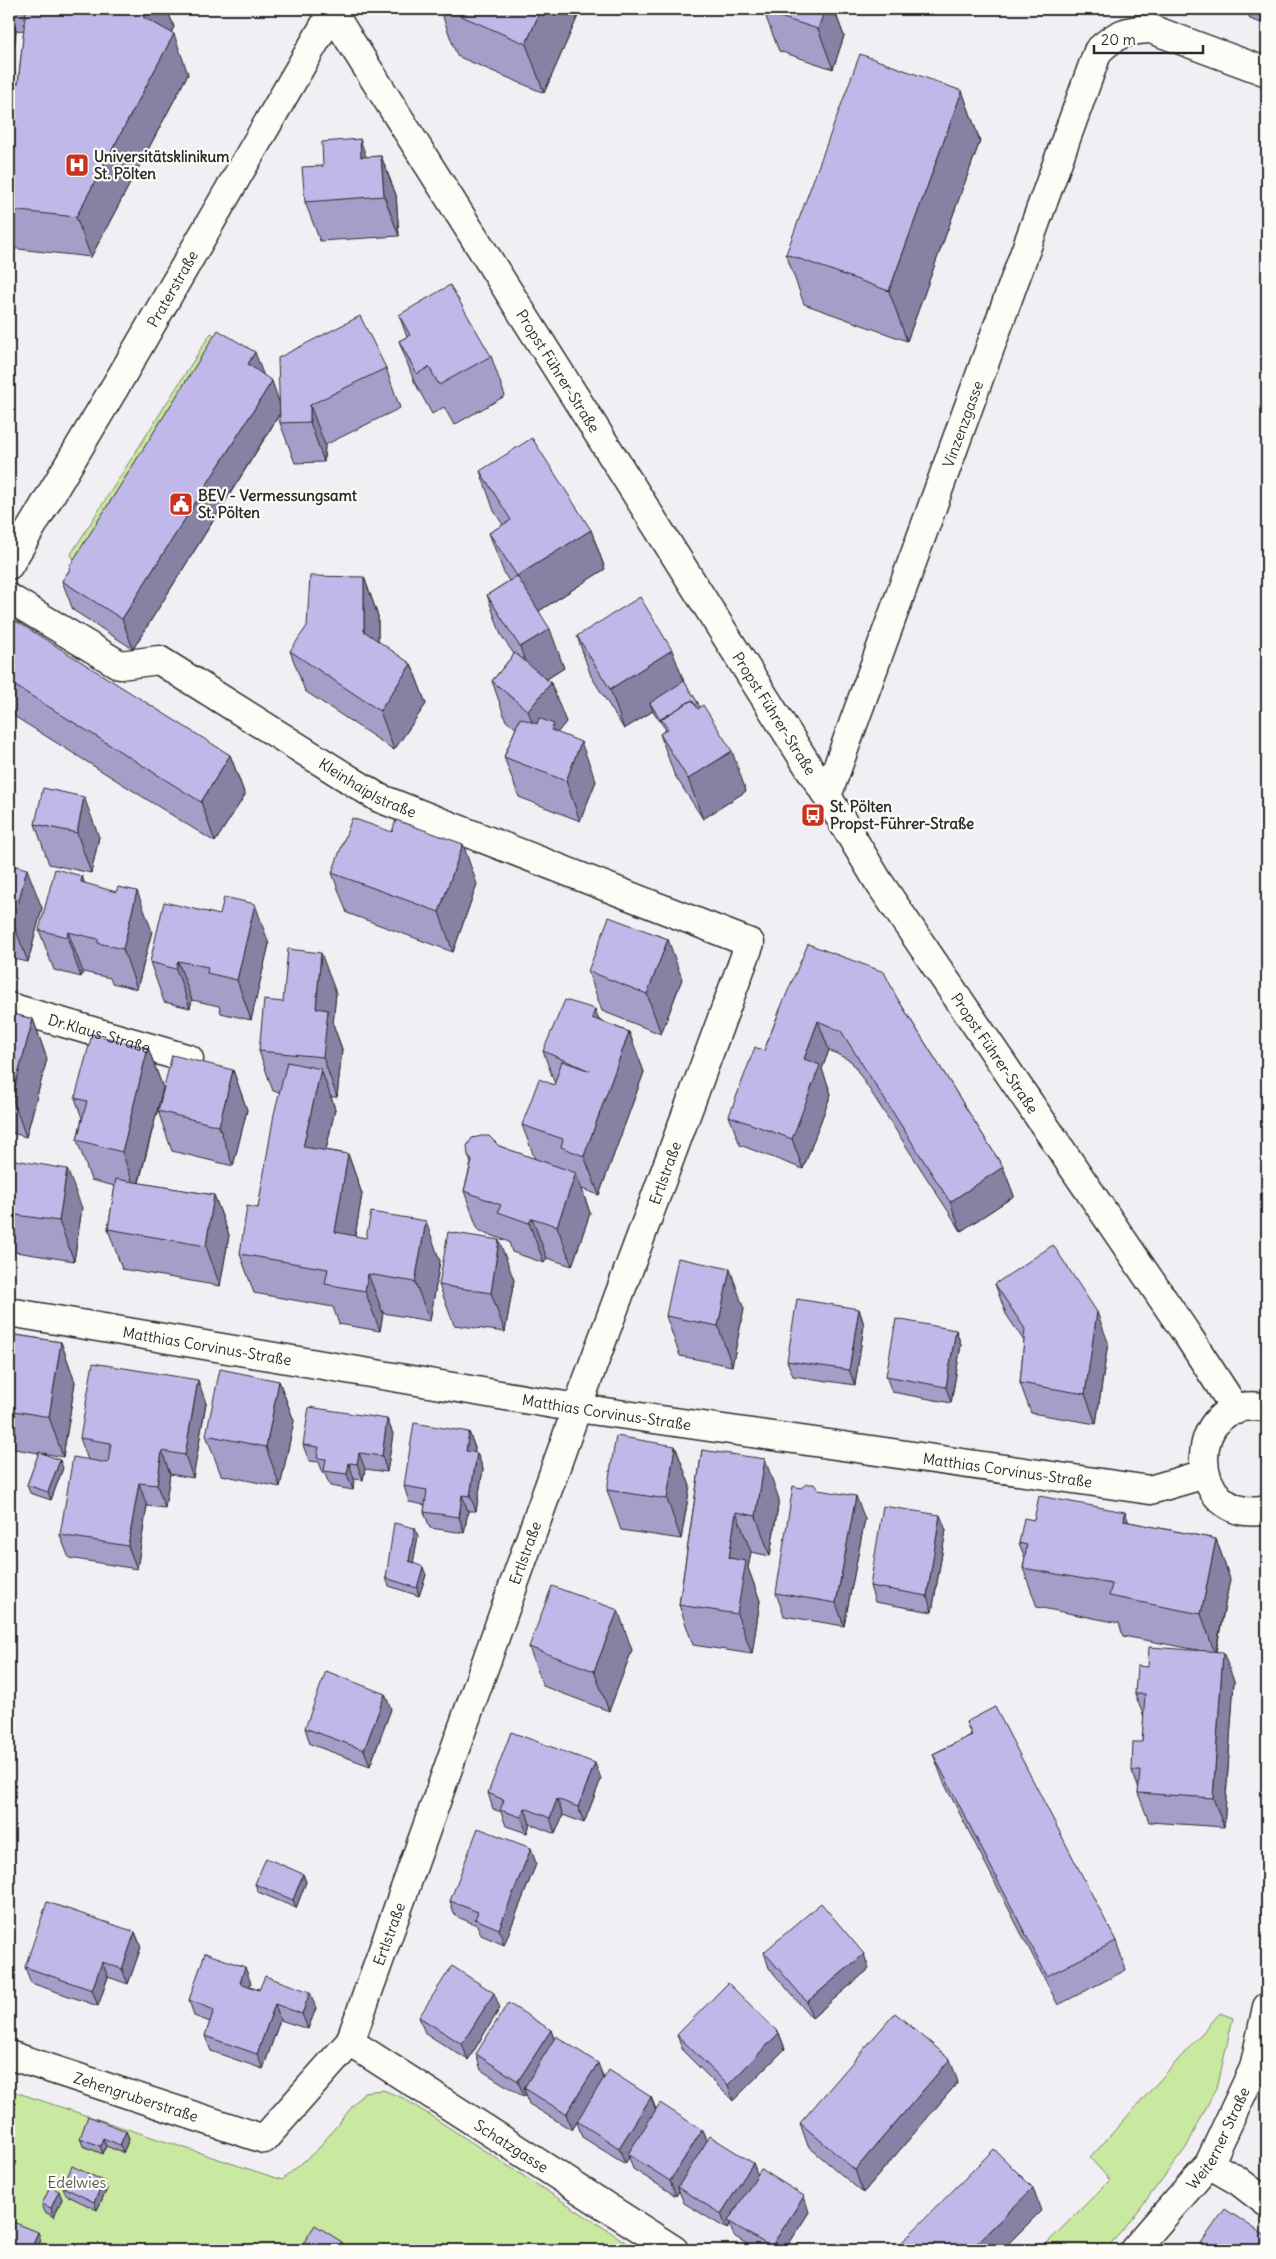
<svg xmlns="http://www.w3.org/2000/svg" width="1276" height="2259" viewBox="0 0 1276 2259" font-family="Delius,sans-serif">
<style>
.green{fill:#c9e8a0;stroke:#7a8a66}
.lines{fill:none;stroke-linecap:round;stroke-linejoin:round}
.minor-casing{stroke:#2b2b2b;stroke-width:31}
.major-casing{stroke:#2b2b2b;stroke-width:31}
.minor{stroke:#fdfcf7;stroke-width:28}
.major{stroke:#fdfcf7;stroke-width:28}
.wall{fill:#a69ec9;stroke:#2b2b2b;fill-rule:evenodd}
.shaded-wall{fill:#8781a4;stroke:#2b2b2b}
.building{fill:#c1b8ea;stroke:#2b2b2b}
.labels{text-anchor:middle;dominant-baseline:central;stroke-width:4.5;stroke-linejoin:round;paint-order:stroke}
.poi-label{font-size:15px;font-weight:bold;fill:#2b2b2b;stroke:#fdfcf7;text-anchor:start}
.street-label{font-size:15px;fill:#2b2b2b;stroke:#fdfcf7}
.park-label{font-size:15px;fill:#525a48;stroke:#fdfcf7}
</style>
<rect width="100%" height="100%" fill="#f1eef4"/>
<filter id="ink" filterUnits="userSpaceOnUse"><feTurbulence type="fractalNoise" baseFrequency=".02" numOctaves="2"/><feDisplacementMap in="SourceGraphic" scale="10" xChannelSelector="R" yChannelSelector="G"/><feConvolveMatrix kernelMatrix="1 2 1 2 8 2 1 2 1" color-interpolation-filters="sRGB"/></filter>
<g filter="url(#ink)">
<path class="green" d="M211 333 229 344 76 563 71 554Z
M1220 2013 1233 2018 1218 2084 1186 2148 1128 2224 1105 2250H1040L1110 2180 1090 2158Z
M9 2090 282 2180 317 2150 364 2092 383 2090 403 2098 638 2250H9Z"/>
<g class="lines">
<g class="minor-casing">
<g id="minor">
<path id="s1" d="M326 9 332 12 827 796 878 881 1188 1336 1236 1410"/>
<path id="s2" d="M9 598 120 665 159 660 379 798 750 943 577 1408 350 2042 264 2139 9 2055"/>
<path id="s3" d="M827 796 1098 51C1116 34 1126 30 1151 29L1267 72"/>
<path id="s4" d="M9 1007 189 1059"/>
<path id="s5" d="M9 1312 577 1408 1150 1490 1205 1474"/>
<path d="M1267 1408C1182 1390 1184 1527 1267 1510"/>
<path id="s6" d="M350 2042 674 2250"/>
<path d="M1209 2164 1237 2180 1267 2203"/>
<path id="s7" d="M1134 2250 1209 2164 1254 2068 1267 2007"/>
</g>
</g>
<g class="major-casing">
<g id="major">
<path id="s8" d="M9 565 122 375 334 9"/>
</g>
</g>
<use href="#minor" class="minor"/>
<use href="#major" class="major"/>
</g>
<path class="wall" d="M9 9H167L174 27 171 33 188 74 91 257 9 248ZM16 30 24 31 18 84 10 83Z
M440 9H581L544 93 457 56Z
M765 9H834L844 36 833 69 779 51 764 12Z
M1267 9V25L1250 19 1247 11Z
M962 91 980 141 907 341 804 304 786 254Z
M381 156 396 195 399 236 320 241 305 202 323 166 366 157Z
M399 315 491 356 505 396 454 425 444 407 432 414 414 381 399 341 407 337Z
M386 368 400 408 325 445 324 462 295 463 280 423V414L133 649 73 610 62 581 70 569 69 567 264 375 280 403Z
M480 471 591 530 605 569 539 611 564 668 547 679 566 722 557 732 596 781 580 821 519 797 504 757 516 728 506 721 492 681 514 654 501 635 487 595 509 581 504 573 489 533 503 525 494 511Z
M364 577 378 616V642L411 664 426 704 394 750 305 691 290 651Z
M9 633 230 755 245 795 215 842 9 713Z
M577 636 684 681 698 703 700 708 746 791 703 819 674 774 660 734 666 730 653 711 624 729 591 676Z
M35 824 99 837 91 873 49 864Z
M392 832 477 884 453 952 347 913 332 873Z
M9 864 42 908 28 962 9 958Z
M39 930 152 931 137 989 112 983 110 978 83 972 81 977 54 970Z
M269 944 251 1020 221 1013 219 1006 192 1000 190 1008 164 1002 150 962Z
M588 971 682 979 661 1034 602 1011Z
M336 993 333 1024 342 1049 337 1097H331L335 1109 326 1150 348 1154 362 1194 355 1236 440 1261 430 1321 383 1313 380 1331 339 1324 333 1307 254 1293 240 1254 258 1208 280 1092 273 1091 259 1051 283 1002Z
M897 998 1003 1167 1014 1196 961 1231 851 1061 829 1050 822 1069 831 1094 803 1169 740 1145 729 1116 764 1051 781 1007Z
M595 1009 599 1020 629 1032 644 1072 599 1195 582 1189 590 1213 572 1266 547 1258 544 1263 512 1252 509 1242 478 1230 464 1191 471 1163 468 1155 499 1146 535 1159 522 1125 555 1084 543 1051Z
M9 1013 33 1019 47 1059 26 1137 9 1132Z
M148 1048 163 1088 139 1183 214 1195 229 1235 220 1286 122 1269 108 1229 115 1186 91 1180 77 1140 82 1118 75 1098Z
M233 1070 247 1110 233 1166 172 1151 158 1111Z
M9 1159 82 1208 74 1261 9 1251Z
M514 1280 505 1332 454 1325 439 1285Z
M995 1284 1108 1342 1096 1424 1031 1413 1020 1383 1024 1341 1006 1314Z
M744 1309 732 1366 680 1356 666 1316Z
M859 1309 864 1325 855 1385 793 1376 787 1361Z
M956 1330 961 1345 951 1403 892 1392 886 1376Z
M9 1334 61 1342 75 1382 63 1457 43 1453 63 1468 51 1500 30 1493 27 1485 39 1453 9 1448Z
M279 1381 294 1421 280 1487 221 1475 206 1435Z
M206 1403 193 1478 170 1474 165 1508 147 1506 137 1569 69 1558 60 1535 88 1460 80 1438Z
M387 1419 393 1434 387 1472 365 1469 363 1480 354 1479 353 1490 330 1486 325 1474 323 1473 319 1462 309 1461 303 1445Z
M469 1432 475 1448 474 1453H477L483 1469 476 1511H468L464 1533 430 1528 424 1512 425 1505 409 1502 404 1486Z
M675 1446 690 1486 681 1539 621 1530 607 1490Z
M702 1450 779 1499 770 1556 751 1552 748 1568 760 1601 752 1654 693 1645 679 1605Z
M865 1519 844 1626 784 1616 776 1593Z
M1034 1520 1129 1522 1216 1539 1230 1579 1216 1652 1234 1681 1224 1827 1149 1822 1138 1793 1139 1789 1132 1771 1142 1742 1144 1717 1135 1694 1148 1667 1198 1650 1123 1636 1119 1623 1037 1607 1023 1568 1025 1558 1019 1543Z
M946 1530 932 1612 875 1602 870 1586Z
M418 1536 413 1562 426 1575 419 1596 389 1586 386 1578Z
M529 1647 632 1650 609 1711 543 1686Z
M391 1709 370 1766 310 1744 305 1728Z
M966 1722 1116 1941 1126 1970 1058 2005 944 1783 933 1754 971 1735Z
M601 1779 584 1823 563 1815 555 1834 530 1824 527 1833 506 1826 501 1812 493 1809 488 1793Z
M531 1848 536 1864 504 1945 481 1935 477 1925 455 1916 450 1901Z
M303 1874 306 1882 296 1908 258 1892 255 1884Z
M135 1932 141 1947 128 1984 108 1977 98 2006 31 1983 25 1967Z
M764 1952 869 1969 812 2018 769 1968Z
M251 1983 250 1986 316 2008 308 2029 280 2020 263 2069 211 2051 205 2036 210 2022 194 2016 189 2000Z
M500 2008 468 2060 425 2033 419 2017Z
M551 2030 554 2039 604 2078 651 2097 656 2109 702 2130 707 2142 753 2163 757 2175 809 2212 785 2250H756L734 2236 730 2224 727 2229 684 2203 679 2191 676 2196 633 2169 629 2157 625 2164 582 2137 577 2122 572 2130 529 2104 526 2094 524 2097 481 2070 476 2054Z
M779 2033 785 2049 733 2101 683 2051 677 2035Z
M958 2082 863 2193 808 2146 800 2123Z
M126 2131 129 2139 123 2153 106 2146 103 2154 83 2146 80 2138Z
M63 2187 107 2189 97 2210 66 2195Z
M62 2199 54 2217 45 2212 42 2204Z"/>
<path class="shaded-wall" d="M9 9 16 30 9 97Z
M147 9H167L174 27 157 57 143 17Z
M541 9H581L544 93 526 44Z
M825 9H834L844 36 833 69 818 29Z
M174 34 188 74 91 257 76 217Z
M962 91 980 141 907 341 889 291Z
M360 139 374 179 376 197 361 157Z
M381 156 396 195 399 236 384 196Z
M255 352 266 382 248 364Z
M272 381 282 410 133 649 122 619Z
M310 405 325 445 324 462 310 422Z
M591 530 605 569 531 616 517 576Z
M364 577 378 616V671L364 631Z
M550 629 564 668 534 687 520 647Z
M672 650 687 689 650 703 653 711 624 729 610 689Z
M411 664 426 704 394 750 380 711Z
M551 683 566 722 543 751 528 711Z
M581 742 596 781 580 821 566 781Z
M732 751 746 791 703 819 688 779Z
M230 755 245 795 215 842 201 802Z
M84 797 99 837 91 873 77 833Z
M463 844 477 884 453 952 439 912Z
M27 869 42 908 28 962 13 923Z
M82 876 97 916 81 882Z
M137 891 152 931 137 989 123 949Z
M255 904 269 944 251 1020 237 980Z
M68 932 83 972 81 977 67 937Z
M668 939 682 979 661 1034 647 994Z
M321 953 336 993 333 1024 342 1049 337 1097 323 1057 316 1008Z
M178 961 192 1000 190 1008 176 969Z
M595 1009 609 1048 592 1018Z
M33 1019 47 1059 26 1137 12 1097Z
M818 1021 829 1050 822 1069 831 1094 803 1169 792 1139 804 1059Z
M629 1032 644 1072 599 1195 584 1156Z
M148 1048 163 1088 136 1192 122 1152Z
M321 1069 335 1109 318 1186 303 1147Z
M233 1070 247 1110 233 1166 219 1126Z
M348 1154 362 1194 349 1272 335 1232Z
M1003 1167 1014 1196 961 1231 950 1202Z
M67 1169 82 1208 74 1261 59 1221Z
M576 1173 590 1213 572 1266 557 1226Z
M214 1195 229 1235 220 1286 206 1246Z
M532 1218 547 1258 544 1263 529 1223Z
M426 1221 440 1261 430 1321 415 1282Z
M499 1240 514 1280 505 1332 491 1293Z
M730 1269 744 1309 732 1366 718 1326Z
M368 1274 383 1313 380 1331 365 1291Z
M859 1309 864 1325 855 1385 849 1370Z
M1097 1312 1108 1342 1096 1424 1085 1394Z
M956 1330 961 1345 951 1403 946 1387Z
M61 1342 75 1382 63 1457 49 1417Z
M198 1380 206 1403 193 1478 185 1455Z
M279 1381 294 1421 280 1487 266 1447Z
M387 1419 393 1434 387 1472 382 1456Z
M469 1432 475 1448 472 1467 466 1451Z
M675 1446 690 1486 681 1539 667 1499Z
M162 1451 170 1474 165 1508 157 1485Z
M359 1453 365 1469 363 1480 357 1464Z
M477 1453 483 1469 476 1511 470 1496Z
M765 1459 779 1499 770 1556 756 1516Z
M60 1460 63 1468 51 1500 48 1492Z
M349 1463 354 1479 353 1490 347 1474Z
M139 1483 147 1506 137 1569 128 1546Z
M462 1495 468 1511 464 1533 459 1517Z
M856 1496 865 1519 844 1626 836 1603Z
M736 1512 751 1552 748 1568 760 1601 752 1654 737 1614 729 1558Z
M1125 1512 1140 1552 1124 1521Z
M940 1515 946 1530 932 1612 927 1596Z
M415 1528 418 1536 412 1569 409 1561Z
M1216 1539 1230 1579 1215 1654 1201 1614Z
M423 1567 426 1575 419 1596 417 1588Z
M618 1610 632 1650 609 1711 594 1671Z
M1223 1652 1234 1681 1224 1827 1213 1798Z
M385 1694 391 1709 370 1766 364 1750Z
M595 1763 601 1779 584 1823 578 1807Z
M557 1799 563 1815 555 1834 550 1818Z
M525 1808 530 1824 527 1833 521 1817Z
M531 1848 536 1864 504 1945 499 1929Z
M303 1874 306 1882 296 1908 293 1900Z
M135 1932 141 1947 128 1984 122 1969Z
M864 1954 869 1969 812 2018 807 2002Z
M102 1962 108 1977 98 2006 92 1990Z
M245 1967 251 1983 245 1999 240 1983Z
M310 1992 316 2008 308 2029 302 2014Z
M494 1993 500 2008 468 2060 462 2044Z
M275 2004 280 2020 263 2069 257 2054Z
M551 2030 556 2046 524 2088 526 2094 524 2097 518 2081Z
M779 2033 785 2049 733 2101 728 2085Z
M950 2059 958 2082 863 2193 855 2170Z
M598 2063 604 2079 572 2130 566 2114Z
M651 2097 657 2113 628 2154 629 2157 625 2164 619 2148Z
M702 2130 708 2145 678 2187 679 2191 676 2196 670 2181Z
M126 2131 129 2139 123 2153 120 2145Z
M103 2138 106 2146 103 2154 100 2146Z
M753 2163 759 2178 728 2221 730 2224 727 2229 721 2214Z
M104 2181 107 2189 97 2210 94 2202Z
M1033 2188 1041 2211 1002 2250H970Z
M59 2191 62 2199 54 2217 51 2208Z
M804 2196 809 2212 785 2250H772L771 2247Z
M38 2232 41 2240 37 2250H31Z
M342 2242 345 2250H337Z"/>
<path class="building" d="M26 9H147L143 17 174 34 76 217 9 210V83L18 84Z
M445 9H541L526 44Z
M765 9H825L818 29 764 12Z
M1248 9H1267V18L1247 11Z
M860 54 962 91 889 291 786 254Z
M360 139 361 157 381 156 384 196 305 202 302 167 323 166 322 142Z
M450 285 491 356 439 385 429 367 417 374 399 341 410 335 399 315Z
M360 316 386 368 310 405V422L280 423 278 358Z
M218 330 255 352 248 364 272 381 122 619 62 581 71 568 69 567Z
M532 438 591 530 517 576 550 629 520 647 487 595 517 576 489 533 511 520 480 471Z
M310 576 364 577V631L411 664 380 711 290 651 307 626Z
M640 597 672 650 610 689 577 636Z
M16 621 230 755 201 802 9 682V633Z
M515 653 551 683 528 711 492 681Z
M684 681 698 703 695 705 692 700 661 719 662 722 650 703Z
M692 700 698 709 703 705 732 751 688 779 660 734 668 729 661 719Z
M520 718 537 724 539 718 554 724 551 730 581 742 566 781 504 757Z
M43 788 84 797 77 833 35 824Z
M352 818 392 832 396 820 463 844 439 912 332 873Z
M9 864 27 869 13 923 9 921Z
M55 869 82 876 81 882 116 892 118 887 137 891 123 949 98 943V939L68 932 67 937 39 930Z
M224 897 255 904 237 980 207 973 208 967 178 961 176 969 150 962 164 902 220 915Z
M609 917 668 939 647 994 588 971Z
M808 944 884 972 897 998 1003 1167 950 1202 841 1031 818 1021 804 1059 820 1065 792 1139 729 1116 755 1047 764 1051 781 1007Z
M288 949 321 953 316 1008 328 1010 323 1057 259 1051 264 1000 283 1002Z
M565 1000 595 1009 592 1018 629 1032 584 1156 561 1147 563 1139 522 1125 539 1079 554 1085 562 1061 590 1071 543 1051Z
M9 1013 33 1019 12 1097 9 1096Z
M92 1034 148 1048 122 1152 77 1140 87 1101 75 1098Z
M172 1055 233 1070 219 1126 158 1111Z
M287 1062 321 1069 303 1147 348 1154 335 1232 366 1238 371 1212 426 1221 415 1282 368 1274 365 1291 325 1284 328 1269 240 1254 247 1206 258 1208 274 1114Z
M482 1136H489L499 1146 576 1173 557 1226 532 1218 529 1223 498 1212 501 1205 464 1191 472 1161 468 1155 467 1146 472 1138Z
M9 1159 67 1169 59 1221 9 1214Z
M116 1179 214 1195 206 1246 108 1229Z
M448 1232 499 1240 491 1293 439 1285Z
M1053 1245 1097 1312 1085 1394 1020 1383 1025 1329 995 1284Z
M678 1258 730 1269 718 1326 666 1316Z
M797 1299 859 1309 849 1370 787 1361Z
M896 1319 956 1330 946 1387 886 1376Z
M9 1334 61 1342 49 1417 9 1410Z
M93 1363 198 1380 185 1455 162 1451 157 1485 139 1483 128 1546 60 1535 73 1457 108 1463 111 1443 80 1438Z
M220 1369 279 1381 266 1447 206 1435Z
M309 1407 387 1419 382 1456 359 1453 357 1464 349 1463 347 1474 324 1471 326 1459 317 1458 319 1447 303 1445Z
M414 1423 469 1432 466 1451 477 1453 470 1496 462 1495 459 1517 424 1512 427 1490 404 1486Z
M616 1436 675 1446 667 1499 607 1490Z
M702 1450 765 1459 756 1516 736 1512 729 1558 746 1561 737 1614 679 1605Z
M39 1452 60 1460 48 1492 27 1485Z
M806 1484H814L818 1490 856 1496 836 1603 776 1593 793 1486 801 1488Z
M1039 1496 1125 1512 1124 1521 1216 1539 1201 1614 1109 1596 1112 1584 1023 1568 1027 1545 1019 1543 1024 1518 1034 1520Z
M883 1506 940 1515 927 1596 870 1586Z
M394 1523 415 1528 409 1561 423 1567 417 1588 386 1578Z
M552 1586 618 1610 594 1671 529 1647Z
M1149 1647 1223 1652 1213 1798 1138 1793 1140 1771H1132L1133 1742H1142L1145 1694H1135L1137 1666 1148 1667Z
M326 1671 385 1694 364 1750 305 1728Z
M995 1707 1116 1941 1047 1976 933 1754 972 1735 966 1722Z
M511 1732 595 1763 578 1807 557 1799 550 1818 525 1808 521 1817 500 1810 504 1800 488 1793Z
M478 1828 531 1848 499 1929 475 1919 478 1912 450 1901Z
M266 1858 303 1874 293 1900 255 1884Z
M47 1902 135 1932 122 1969 102 1962 92 1990 25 1967Z
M821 1903 864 1954 807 2002 764 1952Z
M205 1953 245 1967 240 1983 259 1990 265 1976 310 1992 302 2014 275 2004 257 2054 205 2036 214 2010 189 2000Z
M452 1966 494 1993 462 2044 419 2017Z
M728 1983 779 2033 728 2085 677 2035Z
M508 2003 551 2030 518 2081 476 2054Z
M895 2013 950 2059 855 2170 800 2123Z
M556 2036 598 2063 566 2114 524 2088Z
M609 2070 651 2097 619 2148 577 2121Z
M660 2103 702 2130 670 2181 628 2154Z
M88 2116 126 2131 120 2145 103 2138 100 2146 80 2138Z
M710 2136 753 2163 721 2214 678 2187Z
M994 2149 1033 2188 970 2250H897L895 2249Z
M72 2166 104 2181 94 2202 63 2187Z
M761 2169 804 2196 771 2247 728 2221Z
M50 2187 59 2191 51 2208 42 2204Z
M1225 2209 1267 2237V2250H1196Z
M13 2222 38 2232 31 2250H9V2233Z
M315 2225 342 2242 337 2250H299Z"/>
</g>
<defs>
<g id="hospital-square" transform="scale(1.25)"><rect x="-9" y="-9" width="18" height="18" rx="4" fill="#c8321e" stroke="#fdfcf7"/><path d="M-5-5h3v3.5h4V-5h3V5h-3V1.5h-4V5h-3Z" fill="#fff"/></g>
<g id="civic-square" transform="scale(1.25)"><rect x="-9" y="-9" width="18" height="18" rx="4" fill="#c8321e" stroke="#fdfcf7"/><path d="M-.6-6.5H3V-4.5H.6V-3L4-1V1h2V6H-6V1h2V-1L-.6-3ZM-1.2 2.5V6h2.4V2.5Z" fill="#fff"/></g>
<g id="bus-square" transform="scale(1.25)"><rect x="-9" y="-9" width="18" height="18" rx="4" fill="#c8321e" stroke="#fdfcf7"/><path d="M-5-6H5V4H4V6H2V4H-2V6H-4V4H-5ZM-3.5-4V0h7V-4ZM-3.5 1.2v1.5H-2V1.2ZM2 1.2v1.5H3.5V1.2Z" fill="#fff"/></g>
</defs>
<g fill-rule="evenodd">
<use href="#hospital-square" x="77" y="165"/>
<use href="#civic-square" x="181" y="504"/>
<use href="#bus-square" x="813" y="815"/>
</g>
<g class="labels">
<g class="poi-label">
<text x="94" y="156">Universitätsklinikum<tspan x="94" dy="17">St. Pölten</tspan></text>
<text x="198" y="495">BEV - Vermessungsamt<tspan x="198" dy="17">St. Pölten</tspan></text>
<text x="830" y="806">St. Pölten<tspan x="830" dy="17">Propst-Führer-Straße</tspan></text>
</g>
<g class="street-label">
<text stroke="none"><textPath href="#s8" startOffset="321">Praterstraße</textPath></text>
<text stroke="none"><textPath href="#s1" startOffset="431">Propst Führer-Straße</textPath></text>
<text stroke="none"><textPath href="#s3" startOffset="396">Vinzenzgasse</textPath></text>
<text stroke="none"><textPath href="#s1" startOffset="836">Propst Führer-Straße</textPath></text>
<text stroke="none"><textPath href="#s2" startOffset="414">Kleinhaiplstraße</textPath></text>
<text stroke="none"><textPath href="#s4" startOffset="94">Dr.Klaus-Straße</textPath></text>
<text stroke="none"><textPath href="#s1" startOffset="1241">Propst Führer-Straße</textPath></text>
<text transform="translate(665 1173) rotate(-70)">Ertlstraße</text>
<text stroke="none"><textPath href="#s5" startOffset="201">Matthias Corvinus-Straße</textPath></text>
<text stroke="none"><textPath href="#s5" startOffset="606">Matthias Corvinus-Straße</textPath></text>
<text stroke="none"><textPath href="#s5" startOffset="1011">Matthias Corvinus-Straße</textPath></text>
<text transform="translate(525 1553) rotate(-70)">Ertlstraße</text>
<text transform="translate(389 1934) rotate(-70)">Ertlstraße</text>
<text transform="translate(136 2097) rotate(18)">Zehengruberstraße</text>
<text stroke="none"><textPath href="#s7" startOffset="141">Weiterner Straße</textPath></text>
<text stroke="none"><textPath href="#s6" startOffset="192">Schatzgasse</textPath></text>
</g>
<g class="park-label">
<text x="77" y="2182">Edelwies</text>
</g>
</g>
<rect width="1276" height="2259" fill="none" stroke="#fdfcf7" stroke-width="30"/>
<rect x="15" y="15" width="1246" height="2229" fill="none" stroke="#2b2b2b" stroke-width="2" filter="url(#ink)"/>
<path d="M1094 45v8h109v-8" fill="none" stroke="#2b2b2b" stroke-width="2.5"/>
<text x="1101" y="45" font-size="15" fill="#2b2b2b" stroke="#fdfcf7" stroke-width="4" paint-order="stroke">20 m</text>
</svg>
